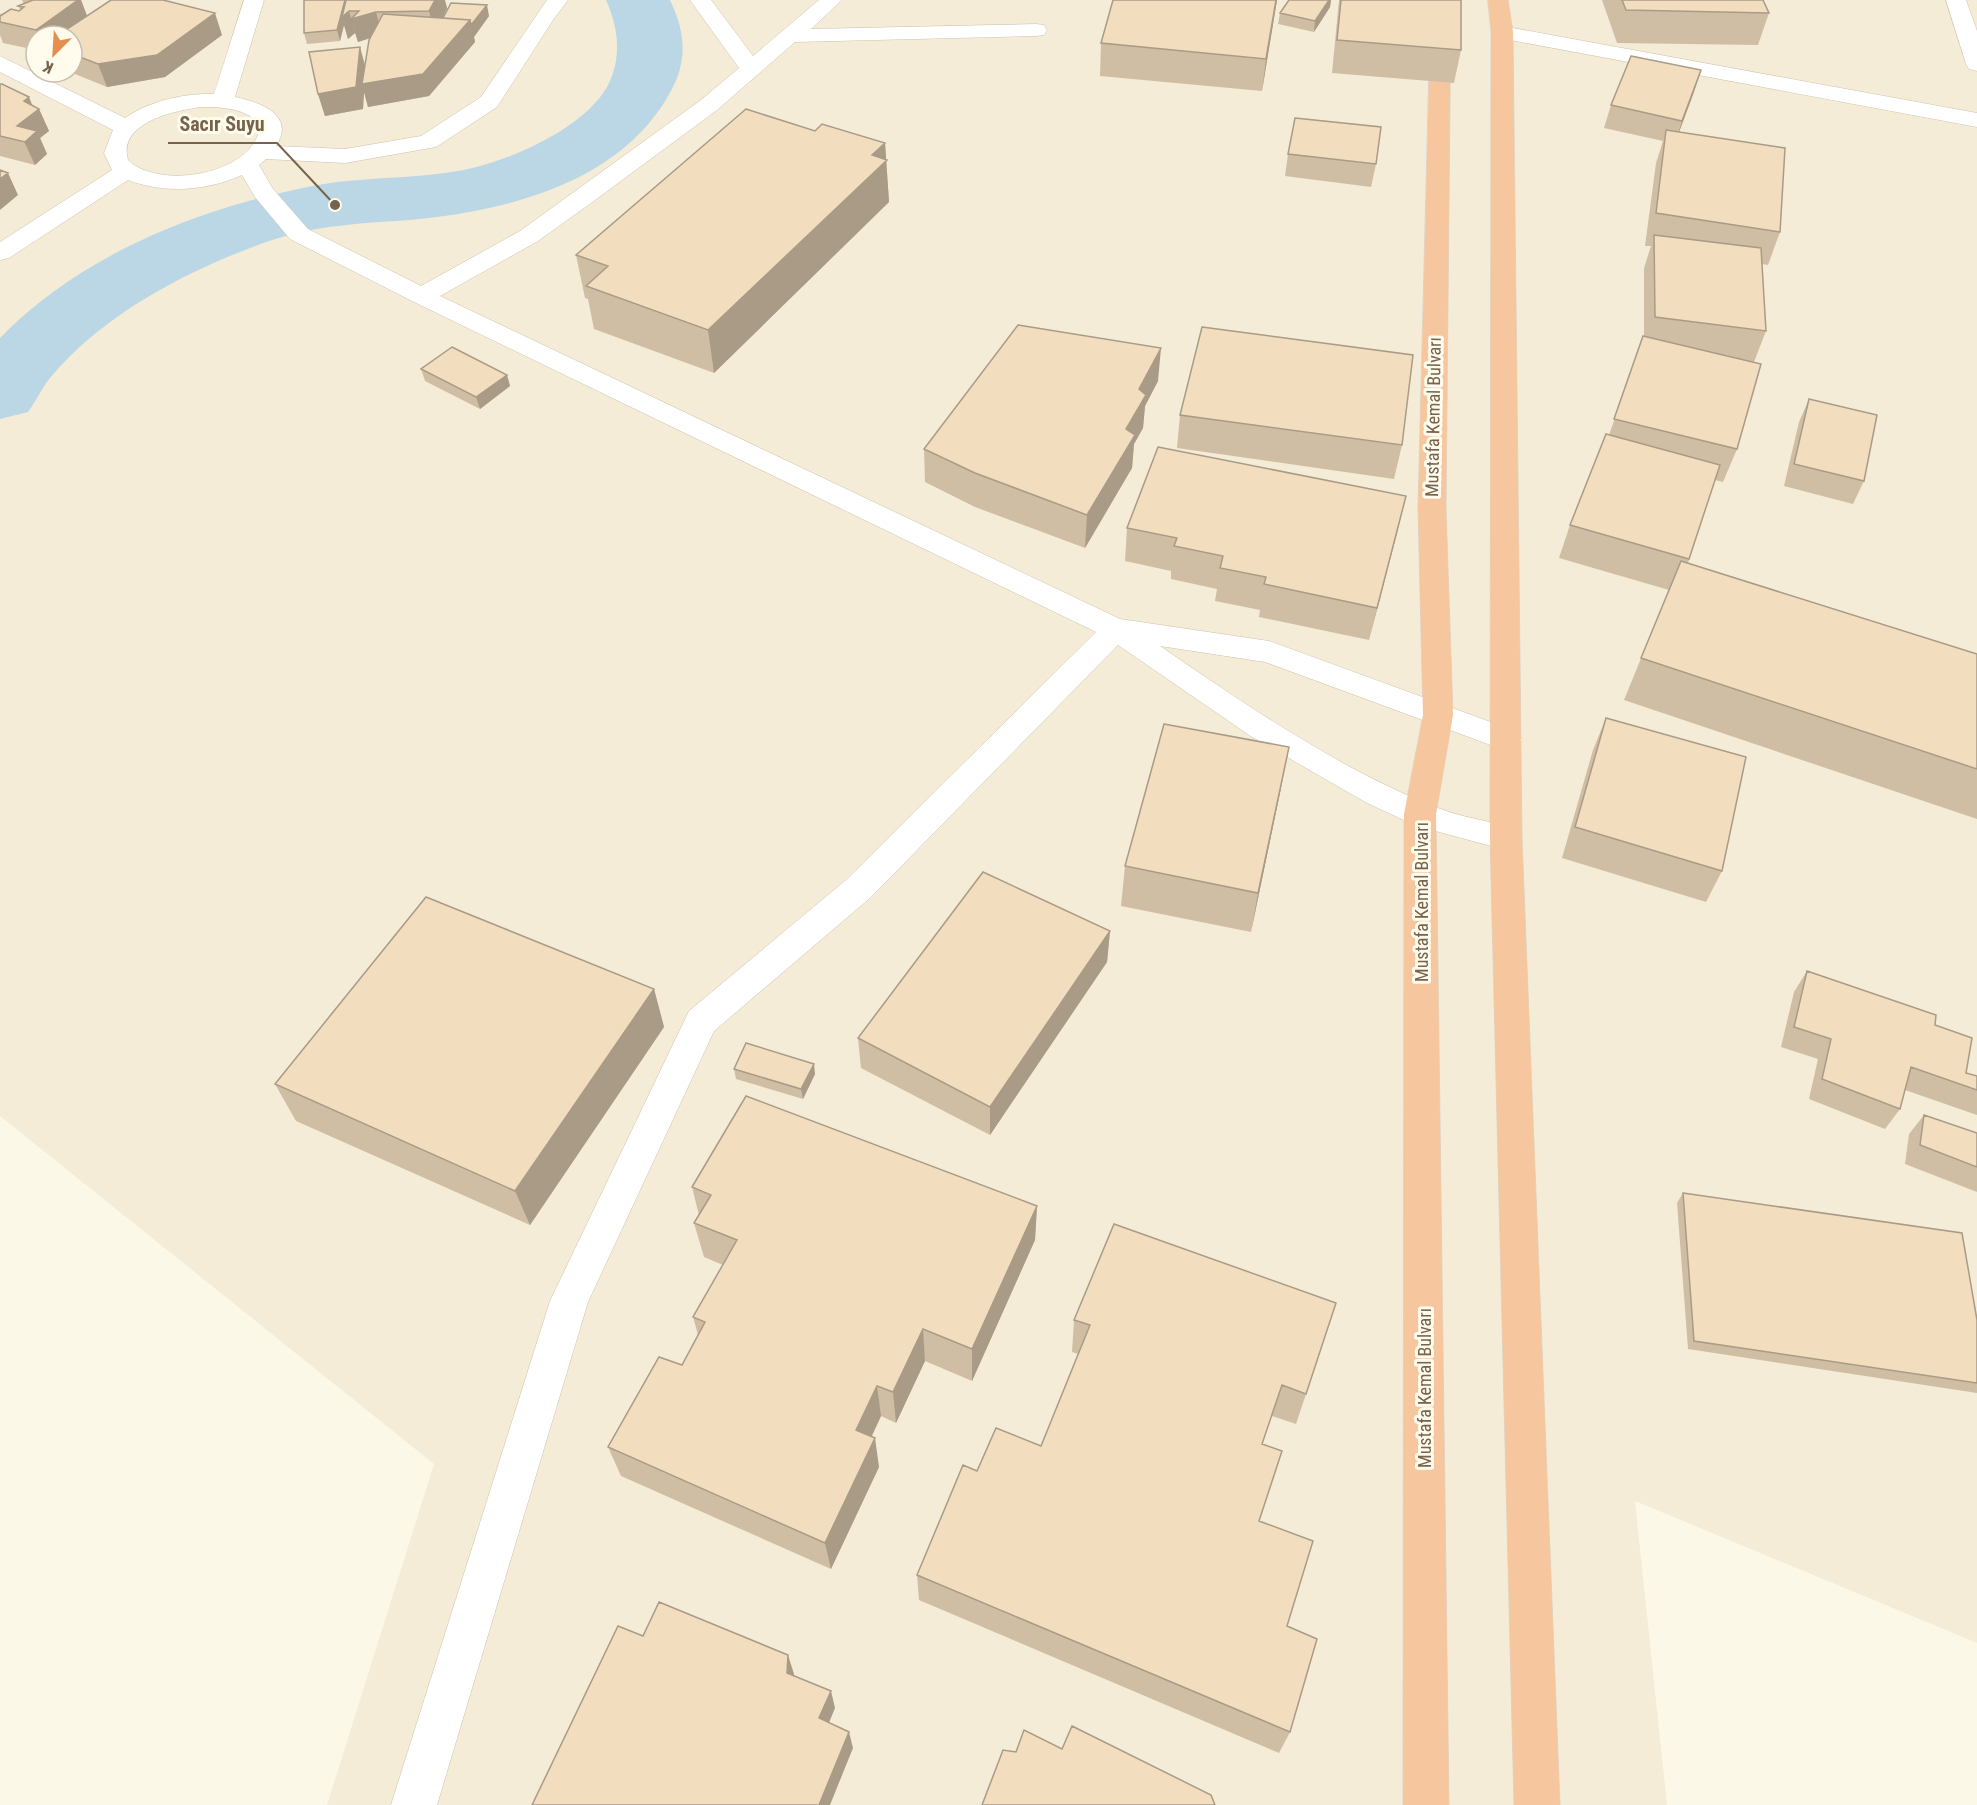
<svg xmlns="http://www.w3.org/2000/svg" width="1977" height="1805" viewBox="0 0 1977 1805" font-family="'Roboto Condensed',sans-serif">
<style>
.residential{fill:#f4ecd6;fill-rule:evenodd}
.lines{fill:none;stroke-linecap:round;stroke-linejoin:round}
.river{fill:#bbd7e6;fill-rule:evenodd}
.minor-casing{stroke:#cec2ad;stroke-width:1}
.highway-casing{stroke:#dbd6d0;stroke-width:1}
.minor{fill:#fff;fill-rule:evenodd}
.highway{fill:#f6c79f;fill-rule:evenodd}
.wall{fill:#d0bea4}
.shaded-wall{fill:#a99b86}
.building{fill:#f2ddbf;stroke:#a99b86;stroke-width:1.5}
.labels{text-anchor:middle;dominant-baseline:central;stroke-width:6;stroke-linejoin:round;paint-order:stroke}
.street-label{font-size:18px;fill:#76634b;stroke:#fffcee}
.leader{fill:none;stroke:#76634b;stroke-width:2}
.callout-dot{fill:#76634b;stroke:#fffcee;stroke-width:2}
.callout-label{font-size:20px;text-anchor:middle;font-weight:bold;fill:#76634b;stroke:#fffcee;stroke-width:6;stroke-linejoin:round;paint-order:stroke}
</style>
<rect width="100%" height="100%" fill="#fcf8e7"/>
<path class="residential" d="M0 0H1977V1643L1635 1501 1667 1805H327L434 1464 0 1116ZM36 36H72V72H36Z"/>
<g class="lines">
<path class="river" d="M606 0H670C689 40 687 69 662 106 613 179 521 206 437 217 404 222 371 221 338 226 308 229 278 237 250 248 177 276 101 317 50 378 42 388 36 401 28 412L0 419V338C62 274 146 232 231 206 265 196 302 187 337 182 379 177 422 178 464 170 509 161 583 129 607 87 622 59 619 29 606 0Z"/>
<g class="minor-casing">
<path id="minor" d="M244 0H264L235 97C260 102 296 115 276 146L345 149 421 136 481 97 547 0H568L553 20 497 107 436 147 345 163 266 159 259 165 273 189 308 229 421 286 520 231 701 100 739 68 690 0H711L753 56 819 0H842L811 29 1036 24 1044 25 1047 30 1044 35 1036 36 795 42 717 110 591 203 538 241 440 296 1120 619 1269 641 1518 732 1522 740 1518 748 1507 751 1265 662 1160 646C1246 705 1340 770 1438 808 1463 818 1491 821 1517 829L1522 838 1517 847 1506 850 1417 826 1367 803 1252 737 1118 645 870 898 714 1031 588 1302 437 1805H391L550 1301 689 1011 846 880 1096 632 412 301 290 239 255 197 242 175C206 191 165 194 128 180L9 258 0 260V242L112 170 104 153 113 130 0 72V56L125 118C149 101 184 93 214 94ZM202 107C221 107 249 108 260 126 255 174 160 191 128 160 117 122 177 110 202 107Z
M1946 0H1966L1977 31V71L1969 69 1966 64Z
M1502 26 1977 113V127L1494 37 1491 32 1494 27Z"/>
</g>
<g class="highway-casing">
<path id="highway" d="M1431 0H1451L1446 509 1453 715 1436 814 1449 1805H1403L1404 814 1423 715 1418 509Z
M1488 0H1508L1513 32 1522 838 1560 1805H1514L1490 838 1491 32Z"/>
</g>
<use href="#minor" class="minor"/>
<use href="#highway" class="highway"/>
</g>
<path class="wall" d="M22 0H81L87 16 222 35 165 77 107 87 70 72H72V36H36V50L3 43 0 35V13L1 15 19 11 20 10 18 6 24 4Z
M304 0 447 8 489 16 474 37 475 42 429 96 368 107 364 92 363 109 325 116 318 94 365 66 371 38 358 42 355 33 348 39 344 25 340 41 307 44 304 33Z
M1113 0H1277L1262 91 1100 76 1101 43Z
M1289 0H1331L1330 7 1314 32 1278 24 1280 13Z
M1339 0H1461V50L1454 83 1332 73Z
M1602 0H1763L1769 13 1758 45 1617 43Z
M0 84 39 109 49 131 40 138 47 154 35 165 0 156Z
M1694 92 1679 132 1780 232 1768 265 1762 264 1766 331 1754 362 1737 449 1723 482 1715 480 1688 563 1977 654V819L1624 700 1669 590 1559 558 1570 525 1609 435 1644 336V268L1651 246H1645L1656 163 1663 141 1604 128 1611 105Z
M815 131 885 143 889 202 714 373 594 329 588 299 585 298 576 255Z
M1288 154 1376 164 1371 187 1285 176Z
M421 369 507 375 510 386 480 409 425 381Z
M1158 381 1145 406 1143 428 1134 444 1132 468 1085 548 975 507 925 482 924 449Z
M1809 399 1864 481 1853 504 1784 486 1799 422Z
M1180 415 1402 445 1394 479 1177 448Z
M1406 496 1398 529 1369 640 1259 617 1260 610 1215 601 1217 589 1171 579V571L1125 561 1127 528Z
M1606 718 1722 871 1706 902 1562 858 1593 750Z
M1281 788 1251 932 1121 906 1125 866Z
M1110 931 1107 962 990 1135 861 1068 858 1038Z
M1807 971 1935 1025 1966 1073 1977 1076V1115L1905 1090 1900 1109 1885 1129 1809 1099 1818 1059 1781 1047 1794 992Z
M654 989 664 1027 530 1225 296 1121 275 1084Z
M734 1069 815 1074 803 1099 736 1079Z
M1924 1115 1977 1133V1192L1905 1164 1909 1134Z
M692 1187 1037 1206 1035 1240 972 1381 925 1361 896 1423 881 1416 872 1436 879 1467 831 1569 621 1476 608 1447 682 1365 698 1335 693 1317 723 1265 704 1257 694 1223 699 1215Z
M1683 1193 1977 1320V1393L1688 1349 1677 1203Z
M1114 1224 1306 1394 1296 1424 1272 1416 1262 1444 1259 1521 1287 1626 1290 1732 1279 1753 919 1600 917 1575 977 1471 1041 1446 1078 1354 1072 1352 1074 1320Z"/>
<path class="shaded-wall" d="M78 0H81L89 21 69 35 38 36 36 30Z
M345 0H347L349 11 355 33 348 39 344 25 340 41 337 30Z
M435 0H445L447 8 435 34 429 11Z
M1276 0H1277L1262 91 1266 59Z
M1329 0H1331L1330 7 1314 32 1315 21Z
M487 5 489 16 474 37 475 42 429 96 368 107 364 92 363 109 325 116 318 94 360 47 366 69 470 20Z
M376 12 382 34 358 42 351 19Z
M215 13 222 35 165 77 107 87 98 64Z
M1701 70 1694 92 1675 143 1682 121Z
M29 97 35 112 39 109 49 131 40 138 47 154 35 165 17 126 24 101Z
M885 143 889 202 714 373 708 330 872 155Z
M8 173 18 195 0 210V179Z
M1161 348 1158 381 1145 406 1143 428 1134 444 1132 468 1085 548 1087 515 1126 429 1139 389Z
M507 375 510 386 480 409 476 397Z
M1406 496 1398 529 1369 640 1377 608Z
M1289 747 1281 788 1251 932 1258 893Z
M1110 931 1107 962 990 1135V1107Z
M654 989 664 1027 530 1225 515 1191Z
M814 1064 815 1074 803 1099 801 1089Z
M1037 1206 1035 1240 972 1381V1349Z
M923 1329 925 1361 896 1423 893 1392Z
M877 1386 881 1416 861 1459 856 1430Z
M875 1438 879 1467 831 1569 825 1543Z
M788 1655 794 1674 793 1690 787 1673Z
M831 1691 835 1708 824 1735 819 1718Z
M849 1732 853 1748 830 1805H819Z"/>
<path class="building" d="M33 0H78L36 30 0 22V16L11 9 19 11 24 7 18 6Z
M111 0H163L215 13 157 55 98 64 72 54V36H39L60 29 69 31 67 29Z
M304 0H345L337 30 304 33Z
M346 0H435L429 11 376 12 351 19 359 11H349L342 17Z
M1113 0H1276L1266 59 1101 43Z
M1289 0H1329L1315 21 1280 13Z
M1341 0H1461V50L1337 40Z
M1622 0H1763L1769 13 1626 10Z
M451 3 487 5 471 25 470 20 443 18Z
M383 14 470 20 423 74 362 84 369 40Z
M360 47 356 87 318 94 309 52Z
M1631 56 1701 70 1682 121 1611 105Z
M0 84H2L29 97 24 101 39 109 17 126 37 131 25 142 0 136Z
M746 109 815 131 822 124 885 143 872 155 887 160 708 330 586 286 608 266 576 255Z
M1295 118 1381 127 1376 164 1288 154Z
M1666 130 1785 148 1780 232 1656 213Z
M0 170 8 173 0 179Z
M1654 235 1761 248 1766 331 1655 317Z
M1018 325 1161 348 1139 389 1146 395 1126 429 1135 435 1087 515 975 473 924 449Z
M1202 327 1413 355 1402 445 1180 415Z
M1643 336 1761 364 1737 449 1614 419Z
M452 347 507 375 476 397 421 369Z
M1809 399 1877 415 1864 481 1794 464Z
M1606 434 1720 465 1689 559 1570 525Z
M1158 447 1406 496 1377 608 1264 584 1266 577 1220 568 1223 556 1174 546 1177 538 1127 528Z
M1681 561 1977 654V769L1641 658Z
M1606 718 1746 757 1722 871 1575 827Z
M1164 724 1289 747 1258 893 1125 866Z
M983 872 1110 931 990 1107 858 1038Z
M426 897 654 989 515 1191 275 1084Z
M1807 971 1936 1015 1935 1025 1972 1038 1966 1073 1977 1076V1090L1911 1067 1900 1109 1822 1079 1831 1039 1794 1027Z
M746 1043 814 1064 801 1089 734 1069Z
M746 1096 1037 1206 972 1349 923 1329 893 1392 877 1386 856 1430 875 1438 825 1543 608 1447 659 1357 682 1365 705 1322 693 1317 737 1240 694 1223 711 1195 692 1187Z
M1924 1115 1977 1133V1167L1920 1145Z
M1683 1193 1962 1233 1977 1320V1383L1694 1341Z
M1114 1224 1336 1303 1306 1394 1282 1385 1262 1444 1282 1451 1259 1521 1313 1541 1287 1626 1317 1639 1290 1732 917 1575 963 1465 977 1471 996 1428 1041 1446 1090 1325 1074 1320Z
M659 1602 788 1655 787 1673 831 1691 819 1718 849 1732 819 1805H532L618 1626 643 1636Z
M1072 1726 1211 1795 1215 1805H982L1003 1750 1016 1752 1024 1730 1062 1749Z"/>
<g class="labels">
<g class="street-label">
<text transform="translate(1433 417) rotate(-89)">Mustafa Kemal Bulvarı</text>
<text transform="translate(1421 902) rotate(-90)">Mustafa Kemal Bulvarı</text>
<text transform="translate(1424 1388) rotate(-90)">Mustafa Kemal Bulvarı</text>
</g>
</g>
<path class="leader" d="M335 205L277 143H168"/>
<circle class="callout-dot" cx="335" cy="205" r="6"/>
<g class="callout-label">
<text x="222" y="131">Sacır Suyu</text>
</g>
<g transform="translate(54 54) rotate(204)"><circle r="28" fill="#fffcee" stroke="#c8bfad" stroke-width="1.5"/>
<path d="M0-4.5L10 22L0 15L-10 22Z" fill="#e58e4d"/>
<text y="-9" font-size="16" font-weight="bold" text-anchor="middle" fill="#76634b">K</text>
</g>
</svg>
